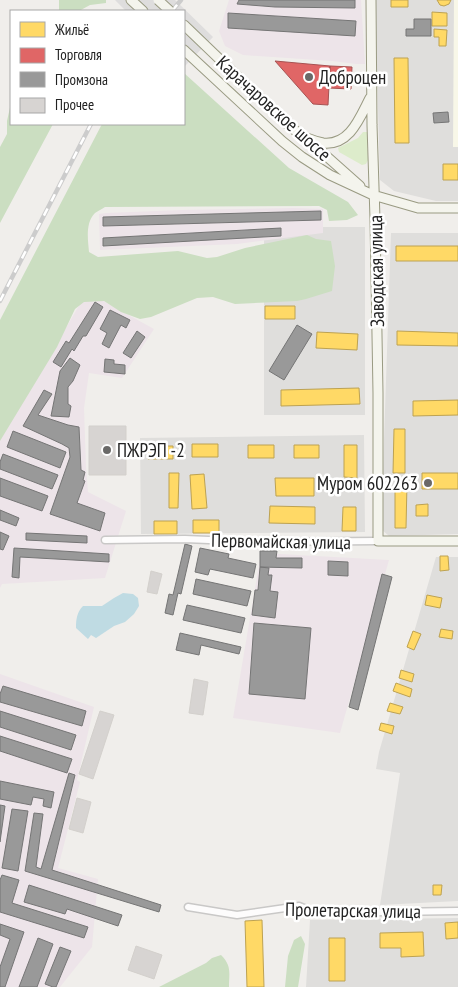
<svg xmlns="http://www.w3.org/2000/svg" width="458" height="987" viewBox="0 0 458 987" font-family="'PT Sans Narrow',sans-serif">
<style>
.residential{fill:#dfdedc}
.industrial{fill:#ede4e9}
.education{fill:#f8f7e8}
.grass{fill:#ddeccb}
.forest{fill:#cbdec1}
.water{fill:#bfdbe3}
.pier{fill:#dedddd}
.homes{fill:#ffd966;stroke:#bda252}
.shops{fill:#e06666;stroke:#a75252}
.industry{fill:#999;stroke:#757575}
.building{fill:#d7d4d2;stroke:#d3d0cc}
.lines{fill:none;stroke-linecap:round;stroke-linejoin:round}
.street-casing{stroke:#c9c8c7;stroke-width:9}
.secondary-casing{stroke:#999a82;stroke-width:11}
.street{stroke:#fdfcfc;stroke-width:6}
.secondary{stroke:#f4f4ed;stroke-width:9}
.rail-casing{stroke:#ccc;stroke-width:4.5}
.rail{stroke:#fff;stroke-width:2.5;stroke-dasharray:8;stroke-linecap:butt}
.secondary-bridge-casing{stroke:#999a82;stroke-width:11;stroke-linecap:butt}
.secondary-bridge{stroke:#f4f4ed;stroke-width:9}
.poi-dot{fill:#6a6968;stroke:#fff;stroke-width:2}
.labels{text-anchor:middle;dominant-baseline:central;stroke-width:5;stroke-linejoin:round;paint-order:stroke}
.poi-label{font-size:19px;fill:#222;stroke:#fff;text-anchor:start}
.street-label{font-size:19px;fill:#222;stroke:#fff}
</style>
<rect width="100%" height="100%" fill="#f0eeeb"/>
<path class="residential" d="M375 0H458V201H436L394 191 380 180Z
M264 227H365V415H264Z
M391 233H458V534L389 536 381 529Z
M364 435 365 532 141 534 140 438Z
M436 557H458V901L380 905 400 773 376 769 379 752Z
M458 918V987H306L310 920Z"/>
<path class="industrial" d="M229 0H361L365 64H356L332 61 243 55 225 46 219 31Z
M293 208 323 209V233L237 244 100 250 99 214 106 213 182 210Z
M87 292 154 329 122 378 89 373 84 408 86 467 88 492 126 511 105 578 2 584 0 588V440Z
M261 553 389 560 340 733 233 718Z
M0 674 94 707 77 780 80 782 58 868 98 879 92 947 60 987H0Z"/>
<path class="education" d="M454 0H458V147H453Z"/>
<path class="grass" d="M363 132H367L368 160 366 164 362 165 339 152 338 148 358 138Z"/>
<path class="forest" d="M59 0H106V3L90 5 79 11H59Z
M184 73 289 168 348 202 358 215 347 220 329 221 327 210 319 206 105 207C102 209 98 211 95 213 85 223 88 240 89 252L98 257 178 251 207 258 217 257 245 248 307 235 316 239 331 241 335 266 332 291 306 299 297 301 235 304 213 297 197 298 151 317 140 319 121 312 104 301 84 302 75 309 57 347 0 441V320L102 124H184Z
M11 103V124H53L0 223V147L7 134V121Z
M301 936 305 944 298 987H285L288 956 294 940Z
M221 955C232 966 229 973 229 987H159L206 963 212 958Z"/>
<path class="water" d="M123 593 133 594 138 598 139 606 134 614 125 622 114 626 96 638 91 635 88 639 76 628C76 619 77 612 83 606H102L114 598Z"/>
<path class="pier" d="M115 0H175L213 37 184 67V11H126Z"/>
<path class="homes" d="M391 0H408V7H391Z
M437 0H451L449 4 444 6 440 5Z
M432 12 447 13V26H432Z
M434 29 447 30 446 46H439V37H434Z
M394 58H408L409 143H395Z
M443 164H458V180H443Z
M396 246H458V261H396Z
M265 306H295V319H265Z
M397 331 458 333V346L397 345Z
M317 332 358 334 357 350 316 348Z
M359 388 360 404 281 406V390Z
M458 400V415L413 416V401Z
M394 429H405V473H393Z
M192 444H218V457H192Z
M248 445H274V458H248Z
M294 445H319V458H294Z
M344 445H357V478L344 477Z
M148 446H173V459H148Z
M169 473H179L178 508H169Z
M422 473H458V489H422Z
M204 474 207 508 192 509 190 475Z
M275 478H314V496H276Z
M395 484H407L406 528H395Z
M428 504V516H416V505Z
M270 506 315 507V524L269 523Z
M343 507H356V531H342Z
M193 520H219V533H193Z
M154 521H177V534H154Z
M440 556H448L449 570 440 571Z
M427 595 442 598 440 608 425 605Z
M441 629 453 631 452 639 439 637Z
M413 631 421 634 414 650 407 647Z
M401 670 414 674 412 682 399 678Z
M396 683 412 689 410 697 393 691Z
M390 703 403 707 400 714 387 711Z
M381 723 394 726 392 734 379 730Z
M433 885H442L441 895H433Z
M262 920 264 987H247L245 921Z
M458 922V938L446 939 445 923Z
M423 932 424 956 401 957V948H380V933Z
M329 938H345V981H329Z"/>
<path class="shops" d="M275 61 330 66 328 105 313 104Z
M330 66 352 67 351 89 329 88Z"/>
<path class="industry" d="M239 0H355V8L275 7 237 4Z
M228 13 356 21 355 36 228 28Z
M414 19H431V36H406V29H414Z
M448 112 449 122 434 123 433 113Z
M321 211V220L103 226V217Z
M281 228V236L103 246V238Z
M95 302 103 307 86 336H83L74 351 72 349 61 367 53 362 66 341 69 343Z
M110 310 130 320 126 328 121 325 109 348 102 344 107 333 100 329Z
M297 325 312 334 284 380 269 371Z
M137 331 145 337 131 358 123 353Z
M70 358 80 365 73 381 68 387V404L71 406 69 417 51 416 60 371Z
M105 359 114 360V364L125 365V374L104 372Z
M44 390 52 394 38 415 68 425 79 427 81 470 85 472 83 480 85 481 77 503 105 513 100 531 50 514 70 457 69 448 62 444 23 426Z
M13 431 66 452 60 468 7 447Z
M3 454 58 475 52 489 0 469V462Z
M0 478 48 496 42 511 0 496Z
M0 510 19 518 16 526 0 520Z
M0 532 9 536 3 550 0 549Z
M26 533 87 536V543L26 540Z
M185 544 192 546 181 594 178 593 173 615 165 613 169 594 173 595Z
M14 548 109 554V562L20 557 19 578 12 577Z
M200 548 229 554 228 558 256 564 253 578 210 569 208 575 195 572Z
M260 551H277L276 558H302V568L260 567Z
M328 561 348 562V576L328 575Z
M260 567 269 568 268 575H272L270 591 278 592 275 618 252 615 255 590H258Z
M382 574 392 577 358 710 349 707Z
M196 579 251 591 247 606 193 594Z
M187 605 245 618 241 633 183 620Z
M254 623 311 628 305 699 249 694Z
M180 633 241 647 239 654 201 645 199 655 176 650Z
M3 686 86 711 82 726 0 702V694Z
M0 711 76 735 71 750 0 727Z
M0 736 72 759 67 773 0 751Z
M69 773 75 775 52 870 161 905 159 912 25 871 34 813 43 814 36 867 41 869Z
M0 781 54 792 51 808 43 806 44 799 33 797 31 805 0 799Z
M0 805 5 806 0 842Z
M12 809 28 811 18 871 2 868Z
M2 875 19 880 12 903 88 927 84 938 0 912V880Z
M29 885 122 915 118 926 67 909 65 914 24 902Z
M0 924 24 932 5 987H0V967L10 939 0 935Z
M38 938 53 944 37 987H19Z
M60 947 71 951 56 987H53L45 984Z"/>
<path class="building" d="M89 426H126V475H89Z
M151 571 162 574 157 594 147 592Z
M194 679 208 682 203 715 189 713Z
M100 711 114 715 93 779 79 774Z
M77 798 91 802 83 833 69 829Z
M136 946 162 955 154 979 128 970Z"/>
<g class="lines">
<g class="street-casing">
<path id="street" d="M105 540 185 539 257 542 378 541
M188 907 237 915 299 906 316 913 458 911"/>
</g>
<g class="secondary-casing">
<path id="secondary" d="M131 0 143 11
M371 0 372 125 375 219 378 393V541H458
M184 25 286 123 324 154 360 186
M184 50 282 141 302 157 330 175 373 195 418 208H458
M307 138C312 140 318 142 323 143 350 146 360 117 370 98"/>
</g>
<use href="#street" class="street"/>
<use href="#secondary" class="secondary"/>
<g class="rail-casing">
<path id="rail" d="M172 11 181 0
M0 301 91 124"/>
</g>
<use href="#rail" class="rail"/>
<g class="secondary-bridge-casing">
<path id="secondary-bridge" d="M158 0 170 11"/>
</g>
<use href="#secondary-bridge" class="secondary-bridge"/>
</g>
<g class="poi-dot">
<circle cx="309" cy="77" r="5"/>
<circle cx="107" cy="450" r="5"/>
<circle cx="428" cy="483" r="5"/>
</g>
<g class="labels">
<g class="poi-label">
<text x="319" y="77">Доброцен</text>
<text x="117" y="450">ПЖРЭП -2</text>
<text x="418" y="483" text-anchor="end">Муром 602263</text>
</g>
<g class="street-label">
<text transform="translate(274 108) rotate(42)">Карачаровское шоссе</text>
<text transform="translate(376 271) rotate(-91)">Заводская улица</text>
<text transform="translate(281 541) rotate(1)">Первомайская улица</text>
<text transform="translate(353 910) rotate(1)">Пролетарская улица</text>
</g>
</g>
<rect x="10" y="10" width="175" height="115" fill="#ffffff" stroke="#a7a7a7"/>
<rect x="20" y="22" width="25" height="15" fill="#ffd966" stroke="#a7a7a7"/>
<text x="55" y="35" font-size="15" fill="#222222">Жильё</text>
<rect x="20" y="48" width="25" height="15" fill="#e06666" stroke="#a7a7a7"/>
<text x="55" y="60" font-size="15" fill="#222222">Торговля</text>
<rect x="20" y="72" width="25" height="15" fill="#999999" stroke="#a7a7a7"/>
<text x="55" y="85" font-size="15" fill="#222222">Промзона</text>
<rect x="20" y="98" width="25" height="15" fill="#d7d4d2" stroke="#a7a7a7"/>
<text x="55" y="110" font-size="15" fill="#222222">Прочее</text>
</svg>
